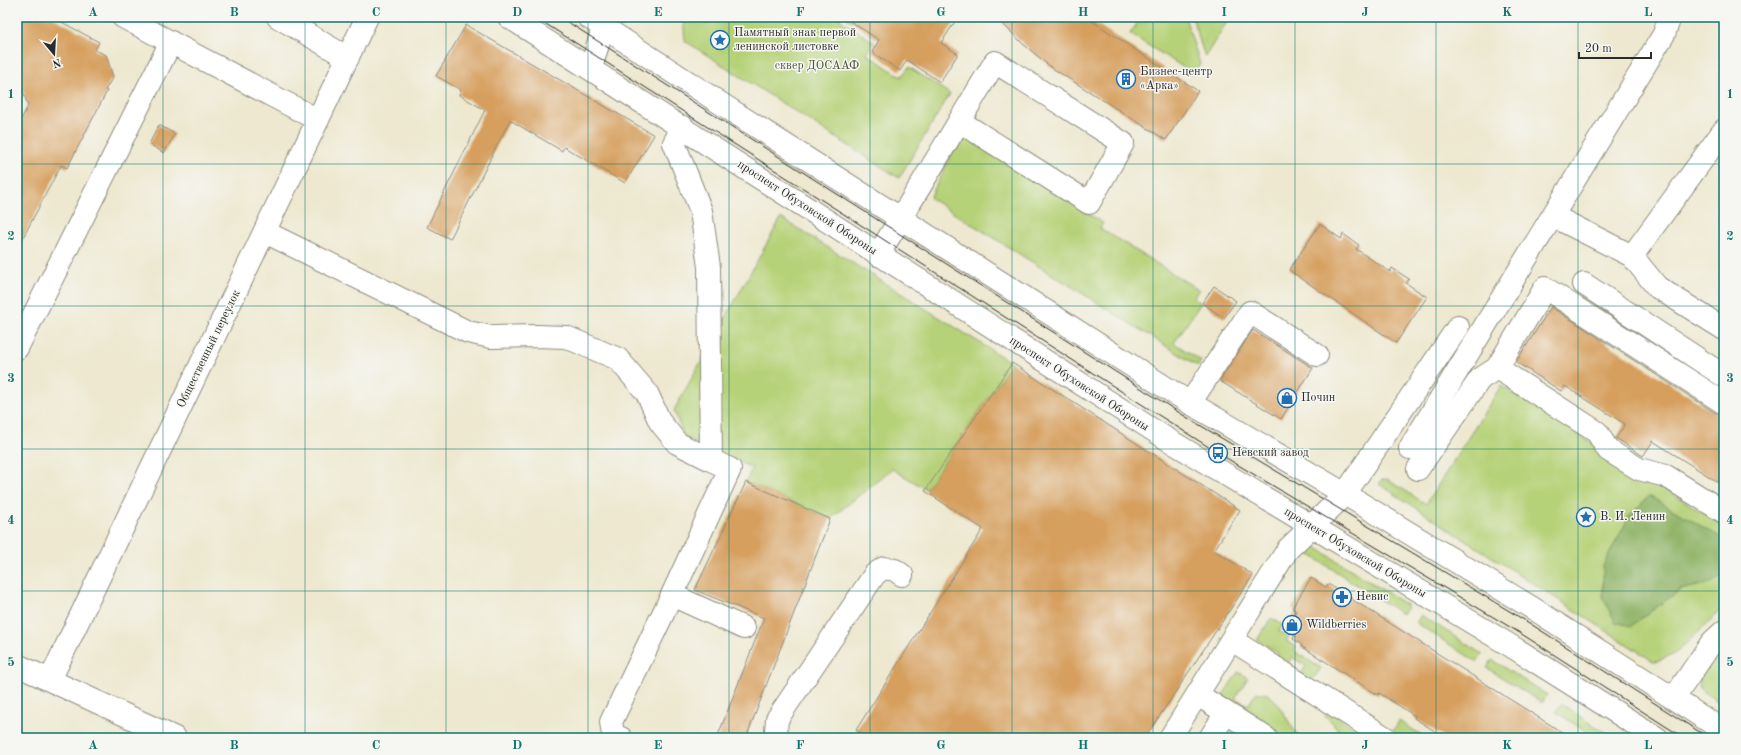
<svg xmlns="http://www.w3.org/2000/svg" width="1741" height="755" viewBox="0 0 1741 755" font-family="'Old Standard TT',serif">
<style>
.green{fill:#b6d278;stroke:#707e52}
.forest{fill:#90b468;stroke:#5e704a}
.building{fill:#d69f5d}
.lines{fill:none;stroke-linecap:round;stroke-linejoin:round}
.minor-casing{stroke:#8c8a7d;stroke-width:24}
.major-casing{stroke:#8c8a7d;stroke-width:24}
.minor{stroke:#fff;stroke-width:22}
.major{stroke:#fff;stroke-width:22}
.tram{stroke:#2b2b2b;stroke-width:1}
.grid{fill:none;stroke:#0f766e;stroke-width:1;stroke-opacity:0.55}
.labels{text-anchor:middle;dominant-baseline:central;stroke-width:3;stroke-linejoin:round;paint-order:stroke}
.poi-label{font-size:12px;fill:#2b2b2b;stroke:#f6f6f2;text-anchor:start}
.park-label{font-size:12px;fill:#4e553e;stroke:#f6f6f2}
.street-label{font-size:12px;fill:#2b2b2b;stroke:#f6f6f2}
.neatline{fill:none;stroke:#0f766e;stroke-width:1.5}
.grid-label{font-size:13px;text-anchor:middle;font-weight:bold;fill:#0f766e}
</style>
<rect width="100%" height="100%" fill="#f6f6f2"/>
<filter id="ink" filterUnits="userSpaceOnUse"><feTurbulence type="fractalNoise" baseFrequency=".025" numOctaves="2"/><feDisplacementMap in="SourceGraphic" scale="8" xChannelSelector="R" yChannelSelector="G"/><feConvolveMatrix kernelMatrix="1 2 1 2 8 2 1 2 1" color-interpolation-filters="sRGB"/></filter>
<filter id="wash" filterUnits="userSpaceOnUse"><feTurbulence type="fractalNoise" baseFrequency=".012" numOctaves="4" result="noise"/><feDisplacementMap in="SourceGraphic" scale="16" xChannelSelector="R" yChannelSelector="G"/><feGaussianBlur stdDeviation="0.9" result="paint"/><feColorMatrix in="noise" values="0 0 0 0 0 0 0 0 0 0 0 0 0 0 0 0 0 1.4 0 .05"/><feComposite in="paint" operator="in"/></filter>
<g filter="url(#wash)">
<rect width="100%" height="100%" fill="#ede8cf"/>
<path class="green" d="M683 17H841L840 20 874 42 867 54 901 77 909 67 950 94 899 178 685 41Z
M1141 17H1185L1200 64 1194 74 1130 34Z
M1192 17H1230L1205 57Z
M965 136 1103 223 1100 228 1199 290 1193 298 1201 303 1174 343 1201 361 1198 366 930 198 958 140Z
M781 218 1012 363 926 489 892 469 830 519 746 482 752 468 684 437 674 410Z
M1501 386 1724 526V607C1707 622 1675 661 1653 661L1379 484 1382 480 1387 479 1426 504Z
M1314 546 1408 606 1402 614 1304 551Z
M1421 615 1482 654 1477 662 1416 623Z
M1271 618 1283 625 1279 631 1289 637 1286 641 1296 647 1294 651 1321 668 1314 678 1310 680 1300 676 1306 666 1292 657 1286 666 1275 659 1278 653 1257 640Z
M1724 646V707L1698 687C1700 669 1710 657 1724 646Z
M1492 660 1547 695 1542 703 1487 668Z
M1238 672 1248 678 1235 698 1248 705 1257 692C1261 693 1266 693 1269 695 1278 700 1291 728 1300 738H1284L1221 698Z
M1561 704 1614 738H1596L1556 712Z
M1327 711 1353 727 1350 734 1343 735 1325 715Z
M1399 721 1426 738H1401L1392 733Z"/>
<path class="forest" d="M1649 496 1724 539V575L1711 583 1680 590 1631 626 1615 622 1603 597V566L1630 515Z"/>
<g id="blocks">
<path class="building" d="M17 17H52L99 42 95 50 106 55 113 77 105 90 107 91 67 168 61 165 17 249V127L28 106 17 72Z
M844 17H958L941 43 958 54 940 82 907 60 900 71 872 52 879 40Z
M996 17H1086L1198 91 1166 140 1052 68 1023 44Z
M466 25 654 135 625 183 564 147 562 151 510 120 450 239 427 227 485 110 459 95 461 90 436 76Z
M159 125 175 134 164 153 149 144Z
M1320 224 1341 239 1343 234 1359 245 1356 249 1390 272 1392 268 1409 279 1406 283 1427 297 1396 343 1289 270Z
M1214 286 1236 301 1224 318 1202 303Z
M1551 307 1717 414 1724 415V486L1653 441 1643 456 1616 438 1625 424 1565 386 1561 391 1516 362Z
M1253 330 1313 368 1281 419 1220 381Z
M1012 363 1240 510 1214 550 1253 575 1145 738H867L856 730 983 529 925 491Z
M746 482 830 519 746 738H717L764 618 695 590Z
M1311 578 1326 587 1328 584 1571 738H1446L1414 718 1415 716 1379 693 1378 695 1301 646 1302 645 1293 639 1295 635 1285 629 1296 611 1292 608Z"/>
</g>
</g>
<g filter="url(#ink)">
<use href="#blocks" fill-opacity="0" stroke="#8c8a7d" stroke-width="1"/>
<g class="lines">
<g class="minor-casing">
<path id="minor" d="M123 17 318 120
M278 17 348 58
M591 68 606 17
M1553 216 1632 256 1657 287 1724 329
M265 232 468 332 491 337 537 336 566 337 618 359 647 393 660 422 677 443 711 460 709 267 701 211 674 143 683 127
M878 255C918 191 956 126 995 62L1123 143 1089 203 959 121
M1632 256 1724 130
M1584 284 1724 376
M17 348 171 42
M1497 368 1597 432 1608 450 1639 469 1666 476 1724 512
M1190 403 1250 312 1317 355
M1410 448 1664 34 1670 17
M1418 469 1480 379 1497 368 1545 288 1724 403
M672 595 744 628
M1232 640 1386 738
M17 665 175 738
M50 680 367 17
M1198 695 1266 738
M1674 698 1712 642 1724 631
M621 738 613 735 611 722 672 595 730 469 711 460
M779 738 776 731 777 719 875 574 884 568 895 570 902 575
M1170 738 1288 549 1345 494 1458 327
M1210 738 1226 713"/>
</g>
<g class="major-casing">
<path id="major" d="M509 17 1167 439 1511 646 1657 738
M588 17 740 116 1190 403 1345 494 1534 609 1724 731"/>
</g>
<use href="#minor" class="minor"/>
<use href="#major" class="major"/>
<path class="tram" d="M535 17 1218 453 1520 633 1684 738
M560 17 1183 415 1526 621 1709 738"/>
</g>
</g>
<path class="grid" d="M163 17V738M305 17V738M446 17V738M588 17V738M729 17V738M870 17V738M1012 17V738M1153 17V738M1295 17V738M1436 17V738M1578 17V738M17 164H1724M17 306H1724M17 449H1724M17 591H1724"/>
<defs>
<g id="sight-ring" transform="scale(1)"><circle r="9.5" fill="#f6f6f2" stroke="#1f6fb2" stroke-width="1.5"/><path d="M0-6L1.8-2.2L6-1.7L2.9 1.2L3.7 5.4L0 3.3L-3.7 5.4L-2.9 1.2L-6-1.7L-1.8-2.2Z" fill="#1f6fb2"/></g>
<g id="building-ring" transform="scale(1)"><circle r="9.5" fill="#f6f6f2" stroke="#1f6fb2" stroke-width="1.5"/><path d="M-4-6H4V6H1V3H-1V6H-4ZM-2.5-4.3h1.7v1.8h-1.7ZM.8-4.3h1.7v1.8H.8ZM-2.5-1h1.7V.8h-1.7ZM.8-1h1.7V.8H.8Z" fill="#1f6fb2"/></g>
<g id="shop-ring" transform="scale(1)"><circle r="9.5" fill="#f6f6f2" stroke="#1f6fb2" stroke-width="1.5"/><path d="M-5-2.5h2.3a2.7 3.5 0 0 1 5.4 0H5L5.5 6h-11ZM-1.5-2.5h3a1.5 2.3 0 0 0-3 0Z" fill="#1f6fb2"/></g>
<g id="bus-ring" transform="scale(1)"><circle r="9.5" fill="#f6f6f2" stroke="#1f6fb2" stroke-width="1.5"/><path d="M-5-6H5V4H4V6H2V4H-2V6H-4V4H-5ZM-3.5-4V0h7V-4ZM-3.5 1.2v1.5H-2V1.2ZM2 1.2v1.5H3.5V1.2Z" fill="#1f6fb2"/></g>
<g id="pharmacy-ring" transform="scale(1)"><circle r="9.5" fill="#f6f6f2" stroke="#1f6fb2" stroke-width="1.5"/><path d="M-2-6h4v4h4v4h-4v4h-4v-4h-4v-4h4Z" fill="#1f6fb2"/></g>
</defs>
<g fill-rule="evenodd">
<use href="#sight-ring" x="720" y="40"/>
<use href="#building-ring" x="1126" y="79"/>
<use href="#shop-ring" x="1287" y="398"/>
<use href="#bus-ring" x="1218" y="453"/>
<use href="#sight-ring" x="1586" y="517"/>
<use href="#pharmacy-ring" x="1342" y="597"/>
<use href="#shop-ring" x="1292" y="625"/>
</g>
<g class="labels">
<g class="poi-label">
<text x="734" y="33">Памятный знак первой<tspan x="734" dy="14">ленинской листовке</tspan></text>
<text x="1140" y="72">Бизнес-центр<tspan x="1140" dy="14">«Арка»</tspan></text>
<text x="1301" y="398">Почин</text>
<text x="1232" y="453">Невский завод</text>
<text x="1600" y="517">В. И. Ленин</text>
<text x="1356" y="597">Невис</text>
<text x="1306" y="625">Wildberries</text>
</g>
<g class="park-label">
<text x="817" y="66">сквер ДОСААФ</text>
</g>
<g class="street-label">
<text transform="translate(807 208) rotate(33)">проспект Обуховской Обороны</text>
<text transform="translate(209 349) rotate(-64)">Общественный переулок</text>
<text transform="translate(1079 384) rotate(33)">проспект Обуховской Обороны</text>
<text transform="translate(1355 553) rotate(31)">проспект Обуховской Обороны</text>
</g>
</g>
<rect width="1741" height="755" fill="none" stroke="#f6f6f2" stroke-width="44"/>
<g transform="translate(54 54) rotate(162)" stroke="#f6f6f2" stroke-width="3" paint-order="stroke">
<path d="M0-3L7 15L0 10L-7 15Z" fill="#2b2b2b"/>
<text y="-6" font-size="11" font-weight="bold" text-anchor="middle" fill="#2b2b2b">N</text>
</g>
<path d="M1579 52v6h72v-6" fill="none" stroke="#2b2b2b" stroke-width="2"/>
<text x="1585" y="52" font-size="12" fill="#2b2b2b" stroke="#f6f6f2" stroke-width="3" paint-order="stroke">20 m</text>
<rect x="22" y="22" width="1697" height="711" class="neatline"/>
<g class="grid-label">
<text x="93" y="16">A</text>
<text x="234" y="16">B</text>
<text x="376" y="16">C</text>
<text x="517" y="16">D</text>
<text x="658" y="16">E</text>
<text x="800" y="16">F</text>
<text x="941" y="16">G</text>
<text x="1083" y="16">H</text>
<text x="1224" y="16">I</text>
<text x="1365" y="16">J</text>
<text x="1507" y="16">K</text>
<text x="1648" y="16">L</text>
<text x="11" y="98">1</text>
<text x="1730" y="98">1</text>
<text x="11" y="240">2</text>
<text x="1730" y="240">2</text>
<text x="11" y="382">3</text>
<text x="1730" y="382">3</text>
<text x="11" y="524">4</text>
<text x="1730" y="524">4</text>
<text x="11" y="666">5</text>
<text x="1730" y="666">5</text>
<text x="93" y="749">A</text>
<text x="234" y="749">B</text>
<text x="376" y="749">C</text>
<text x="517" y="749">D</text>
<text x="658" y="749">E</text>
<text x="800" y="749">F</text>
<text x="941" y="749">G</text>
<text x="1083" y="749">H</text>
<text x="1224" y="749">I</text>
<text x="1365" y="749">J</text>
<text x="1507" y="749">K</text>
<text x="1648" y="749">L</text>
</g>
</svg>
